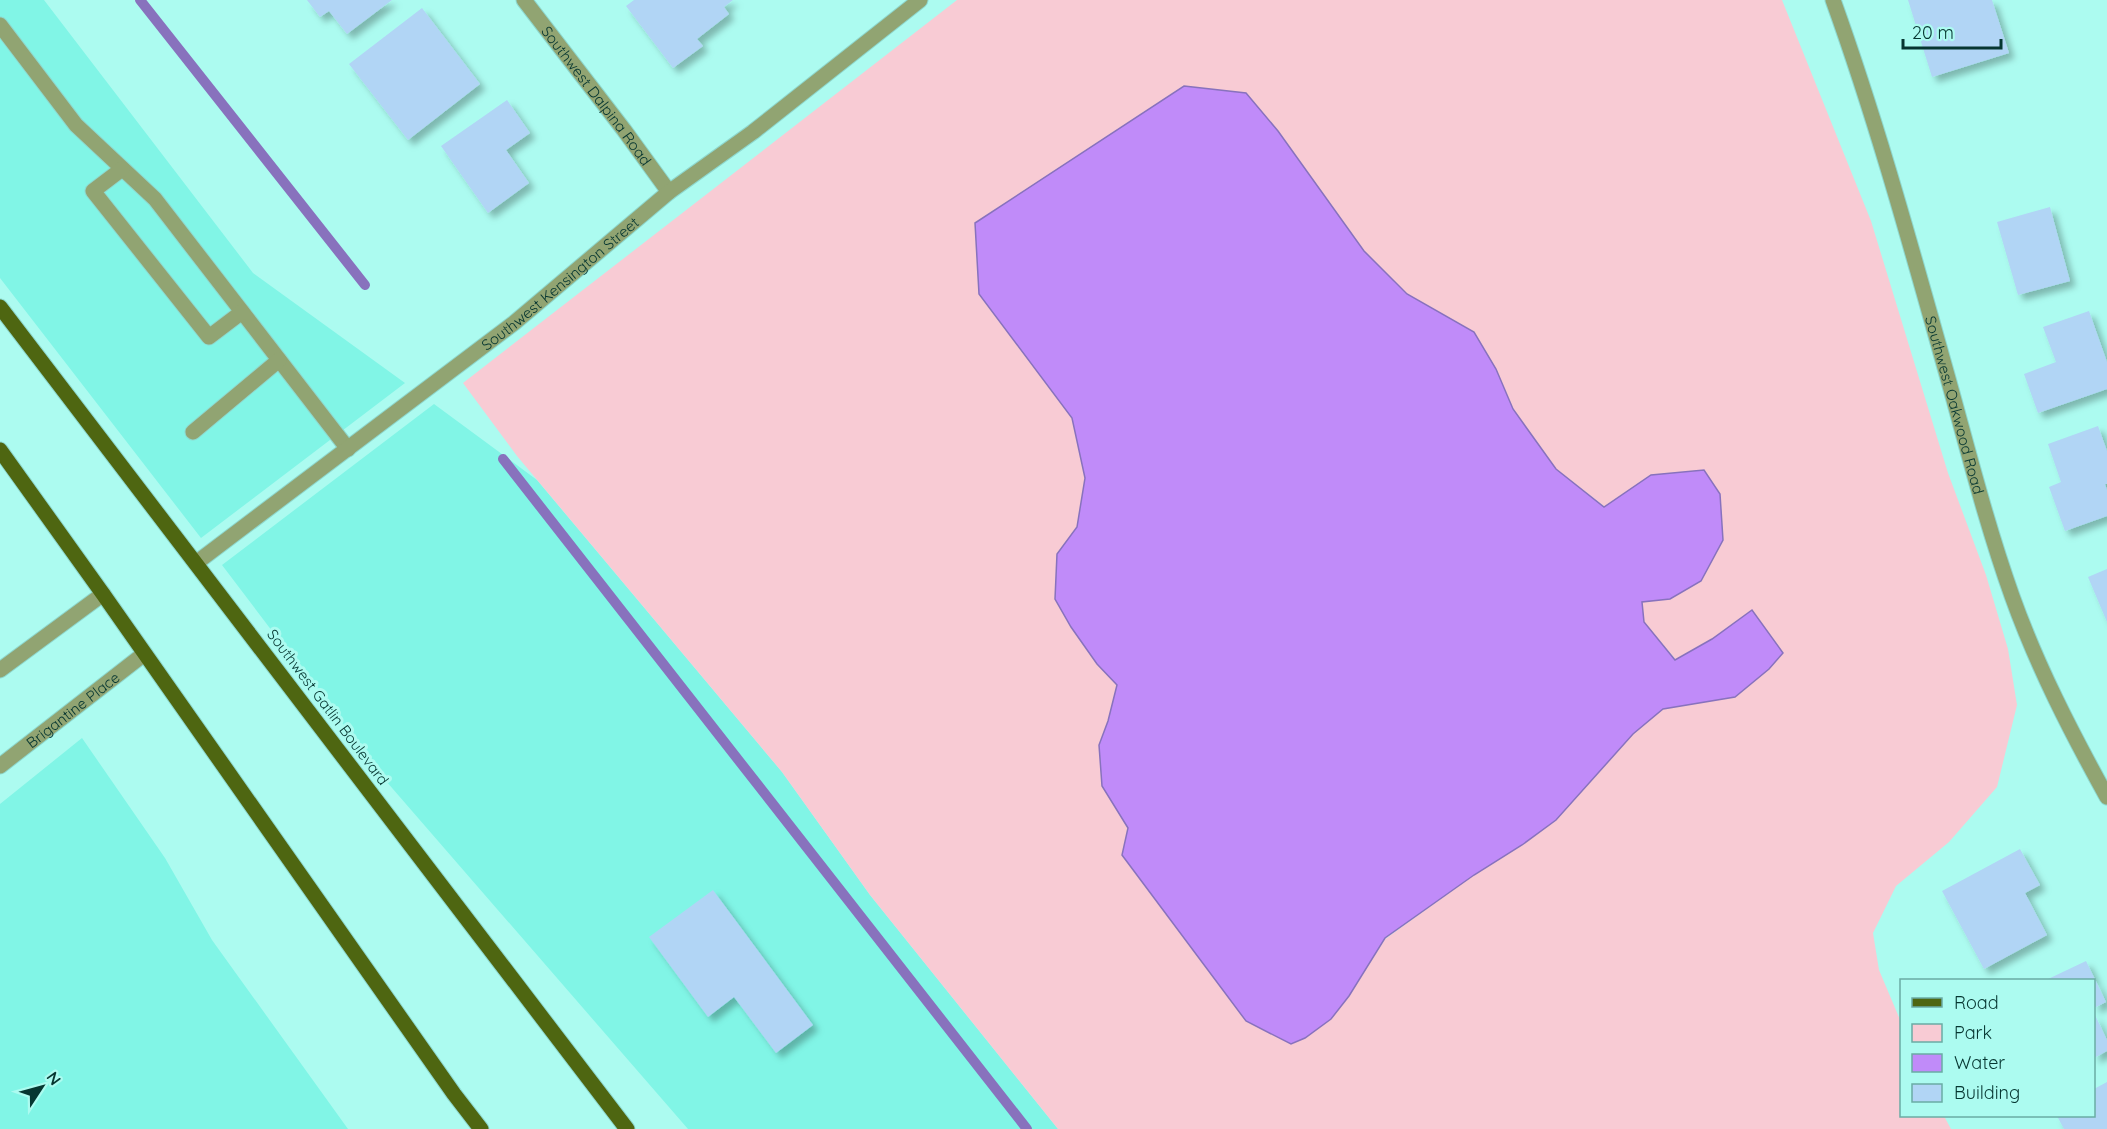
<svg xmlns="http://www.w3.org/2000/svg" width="2107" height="1129" viewBox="0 0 2107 1129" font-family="Quicksand,sans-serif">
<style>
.built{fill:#81f5e6}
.green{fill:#f8cbd4;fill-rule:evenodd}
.water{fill:#c08bf9;stroke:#8872bd;stroke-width:1.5}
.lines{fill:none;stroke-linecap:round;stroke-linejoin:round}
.stream{stroke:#8872bd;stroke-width:10}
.building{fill:#b1d5f5;filter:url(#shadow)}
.minor-casing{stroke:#8ed8ce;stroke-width:17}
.major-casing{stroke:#8ed8ce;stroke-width:17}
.minor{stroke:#91a472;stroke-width:15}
.major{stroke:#4e6611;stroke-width:15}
.labels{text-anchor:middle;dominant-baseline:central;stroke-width:6;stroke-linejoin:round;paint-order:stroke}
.street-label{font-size:15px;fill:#063631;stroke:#acfbf0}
</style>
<defs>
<filter id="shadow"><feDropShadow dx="5.5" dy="5.5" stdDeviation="3" flood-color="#0004"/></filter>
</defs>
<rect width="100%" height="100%" fill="#acfbf0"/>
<path class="built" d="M0 0H44L253 273 405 383 201 538 0 278Z
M434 404 537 480 782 772 870 895 1058 1129H688L386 781 222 565Z
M82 738 165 858 212 940 348 1129H0V804Z"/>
<path class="green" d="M957 0H1782L1871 221 1948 473 1986 575 2008 649 2017 705 1997 787 1949 842 1896 886 1873 933 1879 970 1901 1022 1902 1116H1944L1951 1129H1058L870 895 782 772 517 456 463 383ZM1278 131 1364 251 1407 294 1440 314 1496 369 1513 409 1556 469 1605 507 1651 475 1704 471 1720 494 1723 540 1701 581 1670 599 1642 602 1644 622 1676 660 1712 639 1735 697 1663 709 1633 734 1556 820 1522 845 1474 875 1385 939 1349 996 1122 855 1128 828 1103 786 1099 745 1108 721 1117 685 1097 664 1071 627 1055 599 1057 554 1077 527 1085 478 1072 418 1037 370Z"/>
<path class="water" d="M1184 86 1246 93 1278 131 1364 251 1407 294 1474 332 1496 369 1513 409 1556 469 1604 507 1651 475 1704 470 1720 494 1723 540 1701 581 1670 599 1642 602 1644 622 1675 660 1712 639 1752 610 1783 653 1769 669 1735 697 1663 709 1633 734 1556 820 1522 845 1474 875 1385 938 1349 996 1331 1019 1305 1038 1291 1044 1246 1021 1122 855 1128 828 1102 786 1099 745 1108 721 1117 685 1097 664 1071 627 1055 599 1057 554 1077 527 1085 478 1072 418 979 294 975 223Z"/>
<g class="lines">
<path class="stream" d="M140 0 365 285
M503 459 1027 1129"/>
</g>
<path class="building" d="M307 0H392L347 34 329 11 320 17Z
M634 0H733L724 7 729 14 697 39 703 46 673 68 626 6Z
M1908 0H1992L2009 53 1932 77Z
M422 8 480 84 408 140 349 64Z
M507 100 530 133 506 150 529 183 488 213 441 146Z
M2050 207 2070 281 2018 295 1997 222Z
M2089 311 2107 362V389L2038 413 2024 374 2056 362 2043 327Z
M2098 426 2107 451V484H2105L2107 490V516L2065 531 2049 487 2061 482 2048 444Z
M2107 569V622L2088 577Z
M2020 849 2040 885 2025 893 2047 935 1984 969 1942 891Z
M713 890 813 1025 776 1053 734 997 708 1017 649 937Z
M2086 961 2106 1002 2094 1008V980H2046Z
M2094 1013 2107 1040V1051L2094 1058Z
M2107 1082V1129H2064L2057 1116H2094V1089Z"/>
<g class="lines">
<g class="minor-casing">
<g id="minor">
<path id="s1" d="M524 0 624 130 669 192"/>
<path id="s2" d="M1833 0C1878 125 1913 254 1949 382 1969 454 1987 526 2012 596 2037 666 2071 732 2107 797"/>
<path d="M0 25 76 125 155 199 348 449"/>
<path d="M122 169 93 191 209 337 242 312"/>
<path d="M193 432 279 360"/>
<path id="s3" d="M196 563 514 323 669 192 753 132 920 0"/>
<path d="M0 670 103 594"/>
<path id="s4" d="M0 766 144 654"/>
</g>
</g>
<g class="major-casing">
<path id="major" d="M0 307 627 1129
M0 450 103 594 454 1094 481 1129"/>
</g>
<use href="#minor" class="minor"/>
<use href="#major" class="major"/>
</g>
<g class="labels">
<g class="street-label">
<text stroke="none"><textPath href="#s1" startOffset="120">Southwest Dalpina Road</textPath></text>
<text stroke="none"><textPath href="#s3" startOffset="459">Southwest Kensington Street</textPath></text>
<text stroke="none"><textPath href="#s2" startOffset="423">Southwest Oakwood Road</textPath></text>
<text transform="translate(328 707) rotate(53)">Southwest Gatlin Boulevard</text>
<text stroke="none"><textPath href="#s4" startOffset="92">Brigantine Place</textPath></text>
</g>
</g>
<rect x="1900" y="979" width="195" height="138" fill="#acfbf0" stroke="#6aaca4" stroke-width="1.5"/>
<rect x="1912" y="998" width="30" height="9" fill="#4e6611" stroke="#6aaca4" stroke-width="1.5"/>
<text x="1954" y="1009" font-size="18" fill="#063631">Road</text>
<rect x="1912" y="1024" width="30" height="18" fill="#f8cbd4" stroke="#6aaca4" stroke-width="1.5"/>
<text x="1954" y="1039" font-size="18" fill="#063631">Park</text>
<rect x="1912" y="1054" width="30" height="18" fill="#c08bf9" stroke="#6aaca4" stroke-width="1.5"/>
<text x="1954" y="1069" font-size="18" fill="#063631">Water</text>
<rect x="1912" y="1084" width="30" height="18" fill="#b1d5f5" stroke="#6aaca4" stroke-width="1.5"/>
<text x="1954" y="1099" font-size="18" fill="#063631">Building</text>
<g transform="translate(42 1087) rotate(54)" stroke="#acfbf0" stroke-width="4.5" paint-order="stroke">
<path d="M0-4.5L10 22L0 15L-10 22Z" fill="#063631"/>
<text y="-9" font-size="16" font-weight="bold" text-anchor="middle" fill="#063631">N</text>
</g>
<path d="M1903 39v9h98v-9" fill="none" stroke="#063631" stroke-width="3"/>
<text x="1912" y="39" font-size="18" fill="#063631" stroke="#acfbf0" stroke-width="4.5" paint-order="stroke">20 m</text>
</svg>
